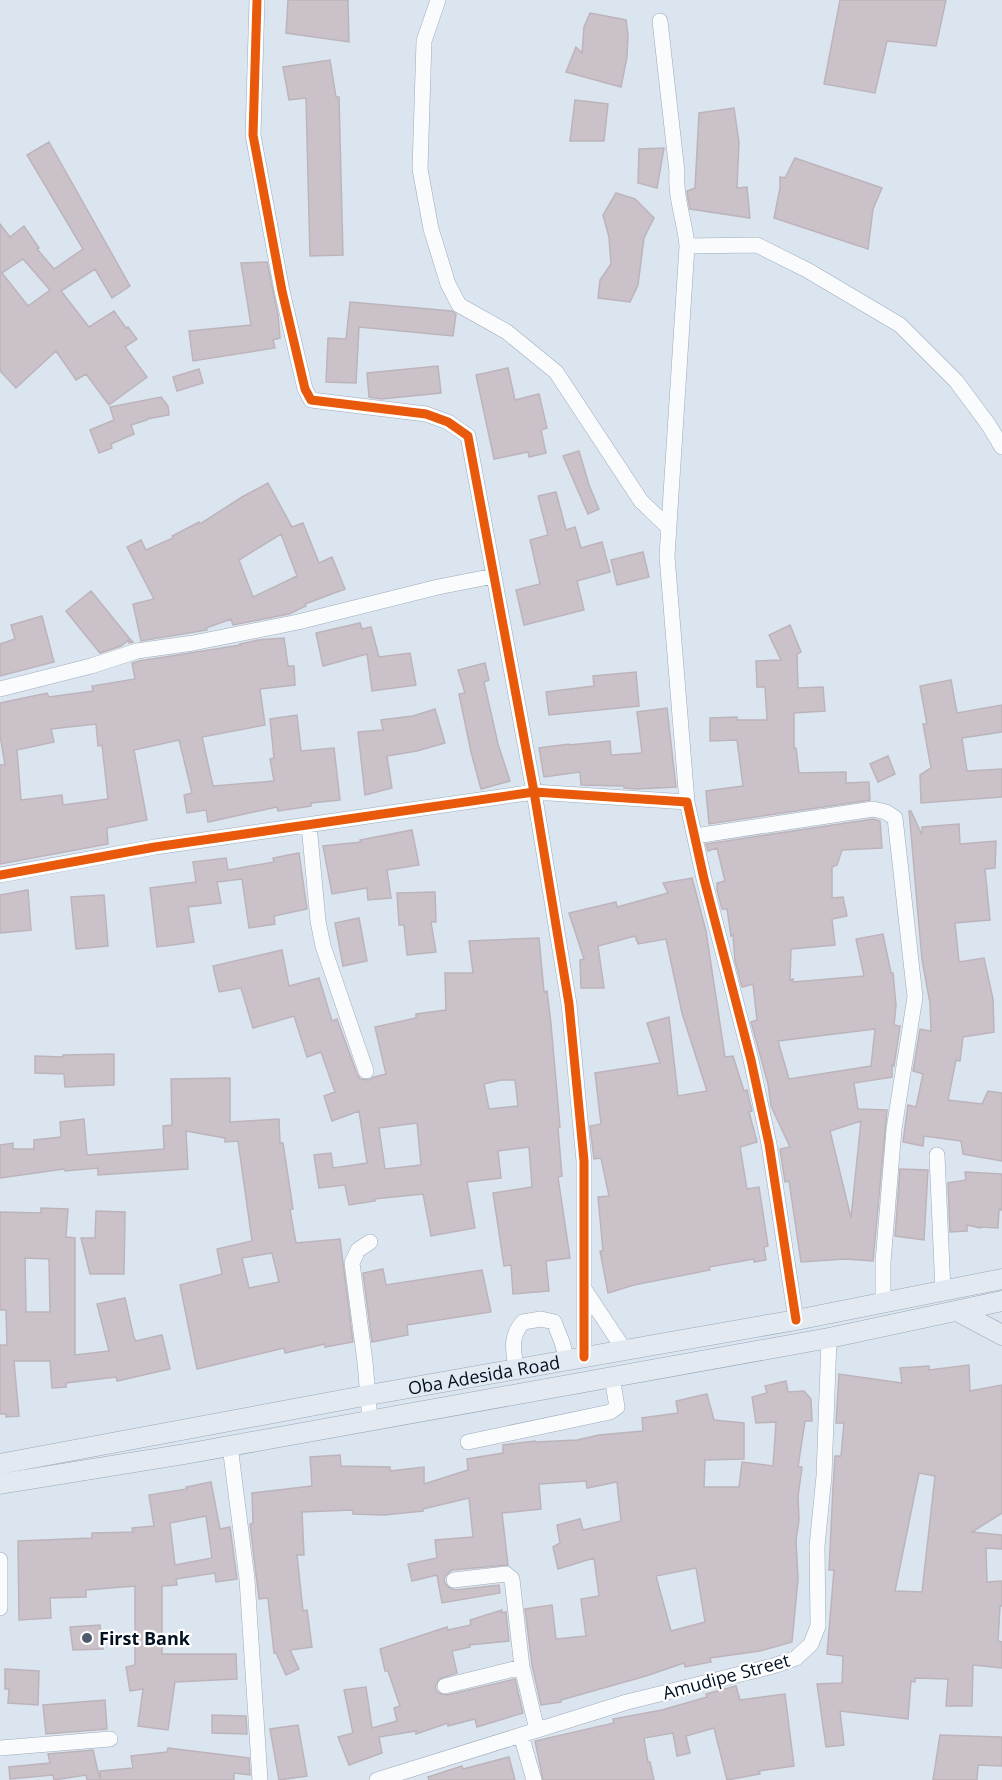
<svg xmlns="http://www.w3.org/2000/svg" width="1002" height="1780" viewBox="0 0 1002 1780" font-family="'Open Sans',sans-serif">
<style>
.building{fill:#cbc2c9;stroke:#bdb4bb;stroke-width:1.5;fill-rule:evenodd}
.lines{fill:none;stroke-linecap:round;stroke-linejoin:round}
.minor-casing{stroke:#9dabba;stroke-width:16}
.major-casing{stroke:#99a7b6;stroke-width:21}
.minor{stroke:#f9fbfd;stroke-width:15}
.major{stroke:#e3e9f0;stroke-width:20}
.cycleway-casing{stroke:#fff;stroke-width:13}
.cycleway{stroke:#e8590c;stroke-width:9}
.poi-dot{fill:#4d5b6b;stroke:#fff;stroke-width:2}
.labels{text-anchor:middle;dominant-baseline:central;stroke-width:4.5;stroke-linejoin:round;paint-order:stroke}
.street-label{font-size:18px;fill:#011123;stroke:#fff}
.poi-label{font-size:18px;font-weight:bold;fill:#011123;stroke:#fff;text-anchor:start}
</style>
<rect width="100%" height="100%" fill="#dae5f0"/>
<path class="building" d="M288 0H348L349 42 286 33Z
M840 0H946L936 46 887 41 875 93 824 84Z
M590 13 626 20 628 35 627 57 621 87 566 72 576 47 582 53 584 27Z
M330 60 336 97H339L343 255 310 256 306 98 289 100 283 67Z
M575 100 608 104 604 141H570Z
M734 108 739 142 737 188 747 187 750 218 690 209 688 199 687 191 695 188 699 113Z
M49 142 130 286 112 298 95 269 61 291 89 327 114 311 126 328 128 327 137 339 125 347 147 377 109 405 86 374 76 380 56 351 16 388 0 371V224L10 237 24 226 39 248 37 249 54 269 83 249 27 155ZM23 259 50 290 28 306 2 273Z
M664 148 657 188 638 183 639 149Z
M795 158 882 188 873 209 868 249 774 218 780 188V177L785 178Z
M616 193 635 199 654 218 644 238 638 285 630 302 598 298 600 280 611 264 609 237 603 215Z
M267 262 278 315 280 338 273 340 275 348 193 361 189 331 251 325 241 263Z
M350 302 452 311 456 314 453 336 359 327 356 383 326 382 328 338 346 339Z
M438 366 441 393 381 399 369 397 367 373Z
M508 368 515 400 539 394 547 428 541 430 546 453 529 457 528 452 494 459 476 375Z
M199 369 203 383 177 391 173 377Z
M161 397 168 406 169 415 147 419V420L131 425 134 434 111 444 112 448 99 453 90 430 114 420 110 407Z
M579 451 589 485 599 509 588 514 563 456Z
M268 483 292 527 303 523 319 563 332 557 345 589 305 604 306 606 289 614 233 625 231 619 206 628 207 630 141 641 133 604 154 599 127 547 141 540 146 550 173 538 172 536 199 522 200 524 242 497ZM281 534 297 576 253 597 239 560Z
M556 492 566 530 575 527 581 548 602 542 610 572 577 581 584 610 524 625 516 590 540 584 530 540 548 535 538 496Z
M643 552 649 577 617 585 611 560Z
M91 591 130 639 133 642 129 643V640L121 646 100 653 66 611Z
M42 616 54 662 0 676V644L15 639 11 625Z
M360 623 362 629 371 627 379 657 410 653 416 685 372 691 367 654 323 666 316 633Z
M790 625 801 652 797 654 798 688 823 687 825 711 794 713V748H796L799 773 846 772V783L869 782 870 800 709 824 706 791 743 786 737 740 710 741V718L737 717V720H767L765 687H757L756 661 781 660 769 635Z
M284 638 288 666H294L295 685 260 689 265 725 202 737 213 786 274 781 270 759 274 758 270 719 297 715 301 751 334 748 340 800 311 803V806L278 811 277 807 208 822 206 810 187 813 184 795 192 793 179 740 134 750 147 820 107 828 108 844 0 864V765H5L0 735V703L47 693 49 697 93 691 92 686 135 679 132 663 139 661 241 645 240 644 258 640ZM96 724 98 746 102 745 108 799 63 805 62 795 21 800 17 750 54 742 51 729Z
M485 663 489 680 484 682 498 744 510 781 481 789 471 752 459 694 465 693 458 670Z
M636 672 639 706 549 715 546 692 594 686 593 676Z
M951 680 957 713 1002 705V732L962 738 967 771 1002 769V797L921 803 920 775 931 768 923 724H927L920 686Z
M667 708 676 787 637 789 624 788V786L581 785 580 772 544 777 539 748 569 744V745L610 741 611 755 642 753 637 712Z
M435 709 445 743 417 751 387 756 392 788 365 795 358 732 383 730 381 720 413 716Z
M888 756 895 774 878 782 870 764Z
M909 811H911L922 835V827L959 824 960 844 996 841 995 868 985 869 990 920 955 923 959 962 984 958 993 999 994 1032 963 1037 960 1061 956 1060 948 1100 982 1104 988 1091 1002 1093V1161L963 1154 961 1141 924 1136 923 1146 903 1142 908 1105 916 1107 923 1074 913 1071 920 1029 931 1031 930 1003 922 960Z
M873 819 880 821 882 848 842 850 837 865 832 867V898L843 897 847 916 832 919 835 945 791 949 790 980 793 979V982L864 976 856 939 883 934 891 973H893L896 1005 894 1025 900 1026 894 1066 892 1065V1077L854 1083 858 1109 887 1110 873 1261 845 1259 801 1262 789 1181 785 1182 780 1149 790 1147 771 1106 768 1084 751 1022 757 1020 753 984 742 987 735 961 733 935 731 936 727 909H722L717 890V883L725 881 717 848 708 851 706 844ZM875 1029 871 1066 789 1079 778 1041ZM861 1121 851 1218 830 1131Z
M412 830 419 865 387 870 391 898 368 900 367 888 332 894 323 846 361 842 360 840Z
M299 853 307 909 274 916 275 924 249 928 242 879 217 882 221 903 188 907 194 942 157 947 150 888 196 882 193 862 226 858 228 870 274 862 273 858Z
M692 878 706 931 725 1057 733 1056 744 1091 747 1090 752 1111 749 1112 757 1142 740 1147 747 1189 759 1187 768 1246 764 1247 766 1260 754 1262V1259L709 1267 710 1270 634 1285 608 1293 600 1251H603L598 1197 609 1196 601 1158 594 1159 590 1126 601 1124 595 1073 660 1063 647 1023 669 1017 678 1096 707 1091 682 1013 666 939 638 944 635 936 598 946 604 988H581L580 960 584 959 569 913 616 902 617 907 668 893 663 883Z
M28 890 31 930 0 933V895Z
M435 892 436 922H431L436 952 407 955 404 925H399L397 893Z
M104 895 108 946 76 949 71 897Z
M359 918 367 961 343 966 335 923Z
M539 938 544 992 547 991 551 1024 560 1127 558 1128 562 1176 558 1177 570 1258 546 1261 549 1291 513 1294 511 1265 504 1266 493 1193 532 1187 529 1147 498 1151 501 1178 467 1182 475 1228 431 1236 423 1194 374 1199 375 1201 349 1205 345 1185 319 1188 314 1155 331 1153 333 1168 367 1163 359 1111 332 1121 324 1096 335 1092 321 1052 307 1057 294 1016 253 1028 241 988 219 992 213 966 282 950 289 986 319 978 332 1021 337 1019 357 1074 360 1079 369 1080 374 1077 386 1074 375 1027 416 1018V1014L446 1010 445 973H473L469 941ZM501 1080H515L518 1106 489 1109 484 1084ZM417 1123 421 1165 385 1169 379 1128Z
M114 1054V1085L65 1087 64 1074 35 1073V1056L63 1057V1055Z
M230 1078V1122L279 1119 280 1143H283L293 1209 290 1210 296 1243 340 1239 353 1342 325 1347V1344L285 1353 284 1348 197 1369 180 1285 222 1274 217 1249 252 1241 238 1141 225 1142V1138L186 1131 188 1169 98 1175V1168L65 1171 64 1169 0 1178V1145L13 1143V1149H34V1140L61 1137 60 1122 84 1119 87 1155 164 1149 163 1126 172 1125 171 1079ZM272 1253 279 1282 249 1288 242 1258Z
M900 1169 928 1170 924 1240 895 1236Z
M965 1172 1002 1174V1210H999L998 1228 980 1227V1228L967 1225V1231L950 1232 948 1183 966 1180Z
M41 1208 68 1209 66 1237 75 1238V1355L109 1351 97 1304 125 1298 134 1338 136 1341 162 1335 170 1369 117 1381 116 1377 66 1383V1387L52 1388 50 1361H14L19 1416 6 1417V1414H0V1345H7L6 1310H0V1212L41 1213ZM25 1258 49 1259 50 1312H26Z
M96 1211 125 1212 124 1274H90L81 1238H95Z
M383 1269 386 1285 482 1270 491 1312 407 1325 408 1335 372 1342 363 1273Z
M969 1365 970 1391 1002 1385V1513L972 1532 1002 1535V1549L986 1548 987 1582 1002 1581V1606H1000L998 1641 1002 1642V1668L973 1665 972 1706H946L948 1679 915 1678V1682L911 1681 908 1719 840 1711 844 1745 826 1747 817 1684 842 1683 843 1656 827 1654 834 1570H829L833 1488 835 1456H841L844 1423H836L839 1374 902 1383 900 1368 929 1366V1370ZM919 1473 935 1476 922 1592 895 1591Z
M786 1381 788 1392 804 1391 811 1399 812 1421H805L798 1467H802L798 1497 799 1520 796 1540 798 1579 792 1642 760 1651 710 1658 711 1662 685 1667 684 1663 646 1676 561 1700V1702L541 1705 532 1665 525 1609 552 1605 556 1639 586 1636 581 1599 599 1596 594 1558 558 1569 553 1547 560 1543 557 1525 580 1519 583 1530 621 1521 617 1482 587 1488 586 1481 539 1484 541 1509 502 1513 508 1565 452 1570 445 1576 444 1581 447 1586 455 1590 499 1585 500 1593 442 1603 437 1575 412 1581 408 1564 437 1558 435 1540 473 1537 469 1498 423 1509V1511L384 1515 353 1514V1510L302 1512 304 1555H297L303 1611 307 1610 312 1647 290 1650 299 1669 286 1675 276 1653H274L268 1598 259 1599 250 1524 253 1523 252 1493 312 1486 310 1457 340 1455 341 1466 390 1467V1471L424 1467V1484L468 1470 467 1459 503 1453V1445L535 1441 536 1442 577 1440 599 1435 643 1431 642 1418 678 1413 676 1401 707 1394 714 1420 744 1423V1459L705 1460 704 1487H739L742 1462 773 1466 776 1422 756 1423 752 1397 767 1393 765 1386ZM696 1568 705 1622 671 1631 656 1576Z
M211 1482 220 1529 230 1527 237 1579 216 1582 215 1573 176 1579 177 1585 162 1586V1654H236L237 1679 175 1682 168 1730 138 1726 143 1689 130 1691 126 1667 135 1665V1586L86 1590V1597L50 1598 51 1618 19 1620 18 1541 92 1538V1533L133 1532 132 1528 154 1526 149 1495 187 1489 186 1487ZM206 1516 212 1558 175 1565 170 1523Z
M502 1610V1613L506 1612 509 1641 469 1645 470 1647 452 1651 457 1673 439 1679 435 1688 438 1693 447 1695 515 1679 523 1713 477 1727 475 1719 448 1726V1723L416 1734V1731L379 1737 382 1753 349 1765 338 1737 353 1733 344 1690 366 1687 372 1728 397 1721 394 1708 400 1706 388 1671H385L380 1649 447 1627 448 1630 471 1625 470 1620Z
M100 1625 103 1649 73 1650 70 1627Z
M5 1669 39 1671 38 1705 8 1703 9 1689H5Z
M736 1686 740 1700 785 1694 794 1766 759 1771 760 1774 727 1780 714 1728 686 1736 690 1753 677 1756 673 1733 644 1738 648 1762H650L654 1780H543L535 1741 614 1723 613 1719 662 1710 707 1697 706 1694Z
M105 1700 107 1729 46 1734 43 1705Z
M212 1715 246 1716 247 1734 212 1733Z
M298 1725 307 1776 279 1780 270 1729Z
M940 1735 1002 1737V1766L978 1765 977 1780H933Z
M168 1748 249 1758 250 1775 234 1773V1780H100V1771L133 1768 131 1756 167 1752Z
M93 1750 100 1780H87L86 1775 54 1780 53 1775 10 1779 9 1767 50 1763 48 1754Z
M509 1757 515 1780H429L428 1777 462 1766 463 1769Z"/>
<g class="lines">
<g class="minor-casing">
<path id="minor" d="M257 0 253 135 282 291 305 389 311 400 426 414 448 422 468 436 534 792 569 1004 584 1161V1357
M438 0 424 41 420 169 431 229 448 284 459 305 507 332 556 372 641 501 669 528
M660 21 677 172C675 198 685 221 687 246L667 556 687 802
M687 246 757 245 807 270 900 325 956 381 988 424 1002 447
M0 689 91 666 137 651 193 643 298 622 438 587 494 576
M309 825 318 921 323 946 366 1071
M695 836 873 809 886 812 895 818 915 997 894 1129 883 1262V1303
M0 875 155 847 534 792 687 802 704 879 751 1060 769 1144 796 1320
M937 1155 943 1291
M370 1242 358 1250 352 1263 365 1362 370 1420
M584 1289 625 1351
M516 1369C514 1350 509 1338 523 1322L541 1319 554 1322 562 1342 567 1360
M468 1442 610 1412 617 1407 612 1377
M230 1446 247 1579 260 1780
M0 1560V1608
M454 1580 506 1574 512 1579 522 1667 537 1730
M445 1686 522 1667
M521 1735 534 1780
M0 1748 110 1739
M377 1780 627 1702 773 1666 796 1658 811 1644 818 1626 817 1546 824 1476 829 1338"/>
</g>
<g class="major-casing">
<g id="major">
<path d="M957 1311 1002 1335"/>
<path id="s1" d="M0 1464 369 1395 796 1320 1002 1279"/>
<path d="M0 1484 185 1454 829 1338 1002 1301"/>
</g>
</g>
<use href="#minor" class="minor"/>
<use href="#major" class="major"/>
<g class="cycleway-casing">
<path id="cycleway" d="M257 0 253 135 282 291 305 389 311 400 426 414 448 422 468 436 534 792 569 1004 584 1161V1357
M0 875 155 847 534 792 687 802 704 879 751 1060 769 1144 796 1320"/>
</g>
<use href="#cycleway" class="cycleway"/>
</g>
<circle class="poi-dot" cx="87" cy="1638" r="6"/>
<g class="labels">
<g class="street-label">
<text stroke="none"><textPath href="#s1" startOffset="492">Oba Adesida Road</textPath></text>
<text transform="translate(726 1676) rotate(-15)">Amudipe Street</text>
</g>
<g class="poi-label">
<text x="99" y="1638">First Bank</text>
</g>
</g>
</svg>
